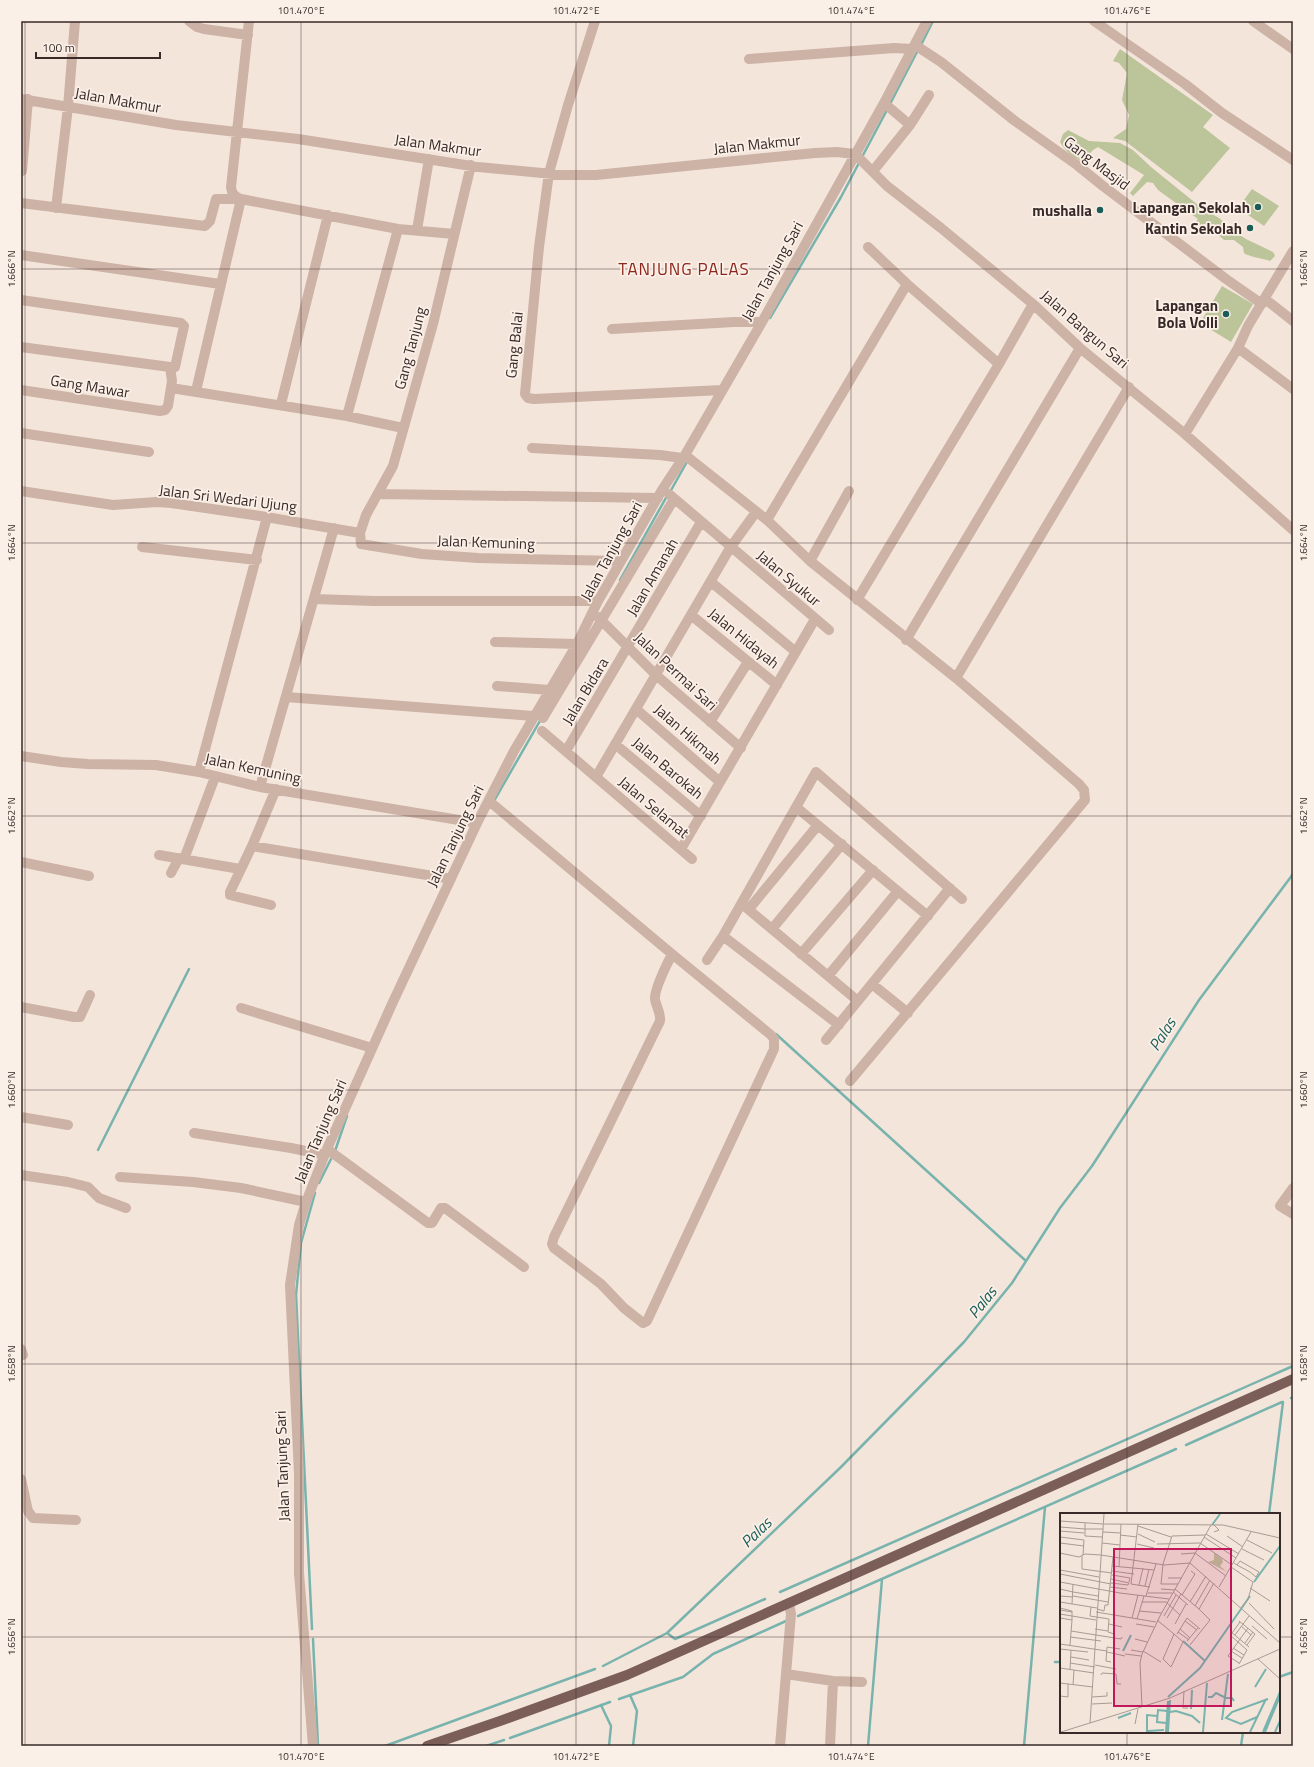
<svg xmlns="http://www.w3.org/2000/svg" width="1314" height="1767" viewBox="0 0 1314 1767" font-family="'Titillium Web',sans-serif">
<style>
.green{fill:#bcc49a}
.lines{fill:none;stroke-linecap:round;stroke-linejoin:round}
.stream{stroke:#78b3ad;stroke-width:2.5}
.minor{stroke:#cdb2a6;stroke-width:10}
.major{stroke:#7b5e58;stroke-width:10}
.ticks{fill:none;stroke:#382a28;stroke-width:1;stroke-opacity:0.45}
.poi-dot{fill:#1a5d58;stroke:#fbf0e8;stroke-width:1.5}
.labels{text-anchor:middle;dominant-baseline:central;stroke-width:3.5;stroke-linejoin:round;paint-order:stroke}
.street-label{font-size:15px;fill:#382a28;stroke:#fbf0e8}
.poi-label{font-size:15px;font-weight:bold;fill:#382a28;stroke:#fbf0e8;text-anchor:end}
.water-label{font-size:16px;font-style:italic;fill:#1a5d58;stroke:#fbf0e8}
.quarter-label{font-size:17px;letter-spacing:1px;fill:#8d261b;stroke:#fbf0e8}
.inset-river{fill:none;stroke:#78b3ad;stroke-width:2}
.inset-road{fill:none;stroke:#a99a93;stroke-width:1}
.view{fill:#c2185b;fill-opacity:0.15;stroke:#c2185b;stroke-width:2}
.inset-edge{fill:none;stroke:#382a28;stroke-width:2}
.neatline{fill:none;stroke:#382a28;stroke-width:1.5}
.ticks-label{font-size:10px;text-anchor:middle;fill:#382a28}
</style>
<rect width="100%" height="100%" fill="#f4e5db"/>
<path class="green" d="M1120 49 1213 115 1203 127 1230 148 1192 192 1125 141 1113 138 1126 129 1129 115 1122 100 1127 73 1119 63 1113 61Z
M1068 130 1089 141 1120 143 1133 150 1151 167 1203 209 1219 218 1232 230 1246 239 1273 252 1275 256 1270 261C1262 258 1249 257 1244 253L1243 247 1234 240H1224L1205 224 1194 228V224L1198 219 1158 190 1153 183 1147 182 1133 196 1130 193 1144 175 1098 147 1093 150 1083 162C1073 157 1066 152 1060 142L1063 134Z
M1252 189 1279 206 1264 226 1238 208Z
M1222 286 1253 304 1231 342 1200 323Z"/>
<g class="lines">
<path class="stream" d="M921 45 933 21
M890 104 918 50
M862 157 888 108
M770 318 841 197 860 161
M670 492 688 460
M620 580 667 496
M494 801 541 719
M776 1034 1026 1261
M98 1150 189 969
M335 1151 347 1116
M319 1183 331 1159
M1291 1398 1293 1397
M1186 1445 1282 1402
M1269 1514 1283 1402
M780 1592 1293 1366
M798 1616 1176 1449
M312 1629 296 1295 301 1243 315 1193
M667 1633 675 1639 765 1599
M313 1639 318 1746
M1055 1662H1061
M603 1666 667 1633 840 1468 964 1342 1012 1283 1060 1208 1092 1166 1199 1000 1293 874
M1279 1677 1293 1672
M630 1695 637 1711 633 1746
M619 1699 683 1677 713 1654 786 1621
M601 1705 611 1726 609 1746
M510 1738 610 1702
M385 1746 595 1669
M486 1746 504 1740
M868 1746 882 1579
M1024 1746 1045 1507
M1241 1746 1243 1732"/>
<path class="minor" d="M189 21 197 27 204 29 248 35
M595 21 568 105 549 173 539 247 525 394 528 398 534 399 722 390
M1094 21 1185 84 1222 113 1293 160
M1253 21 1293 49
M915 45 941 62 1015 121 1077 165 1103 186 1226 279 1262 304
M749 59 894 48 912 49
M21 99 176 125 298 139 478 167 563 175H596L815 153 837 152 854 154 859 158 887 186 941 228 1033 304 1080 348 1185 434 1293 530
M884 103 910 125 929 95
M471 165 433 324 393 466 366 515 360 533 361 544 422 554 478 558 621 561
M22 171 28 99
M873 171 910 125
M241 199C234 196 232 194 231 187L249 21
M21 203 205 226 210 221 216 199H241L398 229 454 234
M56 208 68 107 75 21
M417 230 429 159
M21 255 220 284
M907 284 999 364
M1265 299 1293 321
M21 300 181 323 184 326 175 367H170
M612 329 734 322H762
M21 347 170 367 172 381 168 406 165 410 160 411 21 390
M1238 348 1293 389
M171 388 347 416 403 428
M196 391 241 199
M281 404 328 215
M347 416 398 229
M21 433 149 452
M1185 434 1238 348 1248 326 1293 251
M532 448 660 455 682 458
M685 455 767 520 810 561 956 678 1129 387
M21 491 113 505 157 502 171 503 260 516 360 533
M379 494 658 498
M669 494 829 630
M767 520 907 284 868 247
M142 547 257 560
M810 561 849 491
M711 582 796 652
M314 599 374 601H598
M857 600 999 364 1033 304
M691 615 777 685
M598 617 656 675 741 748
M906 640 1080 348
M495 642 577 644
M497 686 549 690
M286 697 533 716
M636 709 720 782
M543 718 674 499
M710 722 748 662
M542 731 692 859
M615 744 701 816
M566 751 701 522
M21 756 61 762 88 764 156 765 199 772 260 787 477 823
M199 772 267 517
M596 777 730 548 756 512
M260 787 334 528
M489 801 672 954C667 964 654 989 655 999 656 1007 661 1012 660 1021L554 1237 552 1244 554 1248 601 1284 624 1308 643 1323 647 1321 774 1049V1039L771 1035 672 954
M796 807 928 916
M252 846 451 879
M681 849 815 619
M159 855 240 869
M184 859 215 777
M21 862 89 876
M171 873 179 858
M742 904 858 1001
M271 905 230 895V892L252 846 276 789
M749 909 818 825
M772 929 842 844
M723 936 839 1025
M801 954 873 870
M707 960 723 936 816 772 962 899
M828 976 898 891
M872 984 908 1013
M21 1007 74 1017H80L90 995
M241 1008 372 1048
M826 1040 950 888
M850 1081 1085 800 1084 790 1079 784 956 678
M21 1117 68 1125
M194 1133 291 1148 325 1155
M327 1149 428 1223H432L441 1208H445L524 1267
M21 1175 68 1182 88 1187 99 1198 126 1208
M120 1177 193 1182 241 1188 306 1202
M1293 1188 1280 1206 1293 1214
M21 1349 23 1355
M21 1479 28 1511 33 1518 76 1520
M786 1674 833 1681 862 1682
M313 1746 299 1573V1474L290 1285 299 1225 306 1202 327 1149 392 1004 477 823 514 751 577 644 598 601 662 490 685 455 762 322 884 103 927 21
M780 1746 791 1614 789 1603
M830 1746 833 1681"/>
<path class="major" d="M427 1746 500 1721 627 1675 1293 1379"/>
</g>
<path class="ticks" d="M25 21V1746M301 21V1746M576 21V1746M851 21V1746M1127 21V1514M21 269H1293M21 543H1293M21 816H1293M21 1090H1293M21 1364H1293M21 1637H1061M1279 1637H1293M1127 1732V1746"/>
<g class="poi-dot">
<circle cx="1258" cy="207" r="4"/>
<circle cx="1100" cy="210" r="4"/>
<circle cx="1250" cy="228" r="4"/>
<circle cx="1226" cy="314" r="4"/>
</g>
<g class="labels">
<g class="street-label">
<text transform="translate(118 100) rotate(10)">Jalan Makmur</text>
<text transform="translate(757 144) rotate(-6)">Jalan Makmur</text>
<text transform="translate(438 145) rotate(8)">Jalan Makmur</text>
<text transform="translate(1097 163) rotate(37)">Gang Masjid</text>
<text transform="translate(772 271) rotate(-61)">Jalan Tanjung Sari</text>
<text transform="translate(1085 329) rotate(41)">Jalan Bangun Sari</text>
<text transform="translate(514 345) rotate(-84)">Gang Balai</text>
<text transform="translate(410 348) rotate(-75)">Gang Tanjung</text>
<text transform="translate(90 386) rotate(9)">Gang Mawar</text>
<text transform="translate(228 498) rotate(7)">Jalan Sri Wedari Ujung</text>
<text transform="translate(486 542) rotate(2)">Jalan Kemuning</text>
<text transform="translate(611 551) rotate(-61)">Jalan Tanjung Sari</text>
<text transform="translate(652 577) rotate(-60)">Jalan Amanah</text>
<text transform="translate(789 578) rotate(40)">Jalan Syukur</text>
<text transform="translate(744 638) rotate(39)">Jalan Hidayah</text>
<text transform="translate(676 671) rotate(43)">Jalan Permai Sari</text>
<text transform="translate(585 691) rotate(-59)">Jalan Bidara</text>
<text transform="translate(688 734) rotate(41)">Jalan Hikmah</text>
<text transform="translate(253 768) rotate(12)">Jalan Kemuning</text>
<text transform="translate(668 768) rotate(40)">Jalan Barokah</text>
<text transform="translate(654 807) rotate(40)">Jalan Selamat</text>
<text transform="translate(455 836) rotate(-64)">Jalan Tanjung Sari</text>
<text transform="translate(320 1131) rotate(-67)">Jalan Tanjung Sari</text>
<text transform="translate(282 1466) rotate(-92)">Jalan Tanjung Sari</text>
</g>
<g class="poi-label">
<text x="1250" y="207">Lapangan Sekolah</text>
<text x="1092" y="210">mushalla</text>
<text x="1242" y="228">Kantin Sekolah</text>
<text x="1218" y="305">Lapangan<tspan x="1218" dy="17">Bola Volli</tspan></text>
</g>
<g class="water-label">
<text transform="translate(1162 1034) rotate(-57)">Palas</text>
<text transform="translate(982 1302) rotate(-51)">Palas</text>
<text transform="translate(756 1532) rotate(-44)">Palas</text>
</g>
<g class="quarter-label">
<text x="684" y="269">TANJUNG PALAS</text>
</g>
</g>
<g transform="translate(1060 1513)">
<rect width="220" height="220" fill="#f4e5db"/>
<path d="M154 40 162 46 163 49 160 53 167 59 148 49 154 47Z" fill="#bcc49a"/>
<path class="inset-river" d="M152 12 160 1M194 69 220 33M123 128 145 148M63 138 71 122M195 174 206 156M108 184 140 155 190 83M148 184H152L156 180 166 185H172L174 188M131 196 132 177M110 199 116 198 132 203 140 210M197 204 181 211 166 205 172 199 208 186M58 205 71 200M162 207 168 161M106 210 97 209 98 197 107 198M88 218 104 217M87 219V202L97 203M106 219 108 188M108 219 110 187M143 219 147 170M190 219 206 186M203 219 220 179M205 219 220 183M215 219 220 208"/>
<path class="inset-road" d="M0 8 43 11M25 10V23L42 24M44 11 163 12 220 25M78 13 111 24M0 14 25 16M25 16H43M0 18 24 20M43 19 61 20M154 19 159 17 154 12M78 21 95 29M146 21 179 41M60 22 77 24M167 23 183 34M0 24 24 27 23 42M144 24 176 45M187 27 212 40M0 30 24 33M42 30 60 32M140 30 172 52M77 31 94 35M97 31 140 30M182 36 204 47M0 40 19 44 25 41 41 42 104 52 130 50 220 130M135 40 166 63M121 41 135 40M22 43V56L52 60M174 50 177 52 190 59 196 64 199 59 180 48 177 52M52 53 94 57M59 54 61 11M171 54 193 69 188 86 182 94M0 57 39 64M52 58 74 61M0 61 51 71M52 62 70 65 69 69M108 65H122M0 69 60 80 109 86M51 70 68 72 69 70 51 66M71 71 78 11M71 71 90 74M118 71H101L103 51 112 23 145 22M79 72 83 55M85 73 89 56M50 74 67 76M159 74 191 19M190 75 210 88M0 76 13 79M101 76 115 77M115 76 139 96 154 70M13 79 38 83M113 79 128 92M88 80H112M122 82 135 61 131 58M0 83 13 84M13 83 48 89M86 83 96 51M0 89 37 95M82 89H107M130 89 146 63M107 90 120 102M189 90 214 116M12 91 13 71M135 93 150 67M31 94 30 103 49 106 48 119 54 121M0 95 12 98V107M37 96 44 98 45 92H48L53 44M0 97 12 99M79 98 101 100M36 99 96 109M0 101 36 107M104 103 116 82M0 105 12 107 10 132M72 105 78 82M107 105 121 81M77 106 84 83M97 107 114 121 103 146 111 154 123 129 114 121M125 108 137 117M179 108 195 121 187 132M49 111 62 114M76 111 94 114M115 111 126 91M181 113 191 122M192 113 207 126M35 116 48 118M120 116 130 125M11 118 61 126 62 124M118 119 129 127M171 119 189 134M172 120 180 109M117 121 127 105 140 116M170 122 187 137 179 151M175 122 189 103M10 124 41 128M75 126 87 129M127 128 138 115M185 130 193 119M0 131 47 138M130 132 150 107 139 96M173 135 184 142M0 136 28 139M71 137 83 139M83 138 101 149M171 138 182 145M47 139 65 143M65 141 81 143M11 144 29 147M198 146 220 166M51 149 46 148 47 134 60 136M10 150 35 154M179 150 168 143 188 115M35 152 56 156M0 155 34 160M10 157 11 137M41 162 42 160 56 161 57 171H61M0 170 33 174M13 172 14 157M124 178 123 195H128M0 183 8 184V171M32 184 47 183V179M32 191 52 190M82 194 80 150 82 141 100 103 151 12M30 210 44 1M75 211 78 196M1 219 110 185 220 136"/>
<path class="view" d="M54 36H171V193H54Z"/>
<rect width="220" height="220" class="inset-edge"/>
</g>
<rect width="1314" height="1767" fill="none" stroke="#fbf0e8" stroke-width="44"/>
<path d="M36 52v6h124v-6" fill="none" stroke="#382a28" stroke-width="2"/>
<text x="42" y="52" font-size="12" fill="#382a28" stroke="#fbf0e8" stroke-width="3" paint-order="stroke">100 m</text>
<rect x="22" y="22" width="1270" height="1723" class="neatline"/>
<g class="ticks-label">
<text x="301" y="14">101.470°E</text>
<text x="576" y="14">101.472°E</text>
<text x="851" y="14">101.474°E</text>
<text x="1127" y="14">101.476°E</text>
<text transform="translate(11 269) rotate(-90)" y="4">1.666°N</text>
<text transform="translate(1303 269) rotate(-90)" y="4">1.666°N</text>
<text transform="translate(11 543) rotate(-90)" y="4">1.664°N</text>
<text transform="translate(1303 543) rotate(-90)" y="4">1.664°N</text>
<text transform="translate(11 816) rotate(-90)" y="4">1.662°N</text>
<text transform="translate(1303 816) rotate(-90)" y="4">1.662°N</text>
<text transform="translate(11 1090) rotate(-90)" y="4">1.660°N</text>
<text transform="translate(1303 1090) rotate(-90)" y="4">1.660°N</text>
<text transform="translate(11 1364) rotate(-90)" y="4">1.658°N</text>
<text transform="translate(1303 1364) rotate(-90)" y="4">1.658°N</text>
<text transform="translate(11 1637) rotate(-90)" y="4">1.656°N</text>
<text transform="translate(1303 1637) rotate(-90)" y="4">1.656°N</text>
<text x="301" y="1760">101.470°E</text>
<text x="576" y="1760">101.472°E</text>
<text x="851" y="1760">101.474°E</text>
<text x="1127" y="1760">101.476°E</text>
</g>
</svg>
